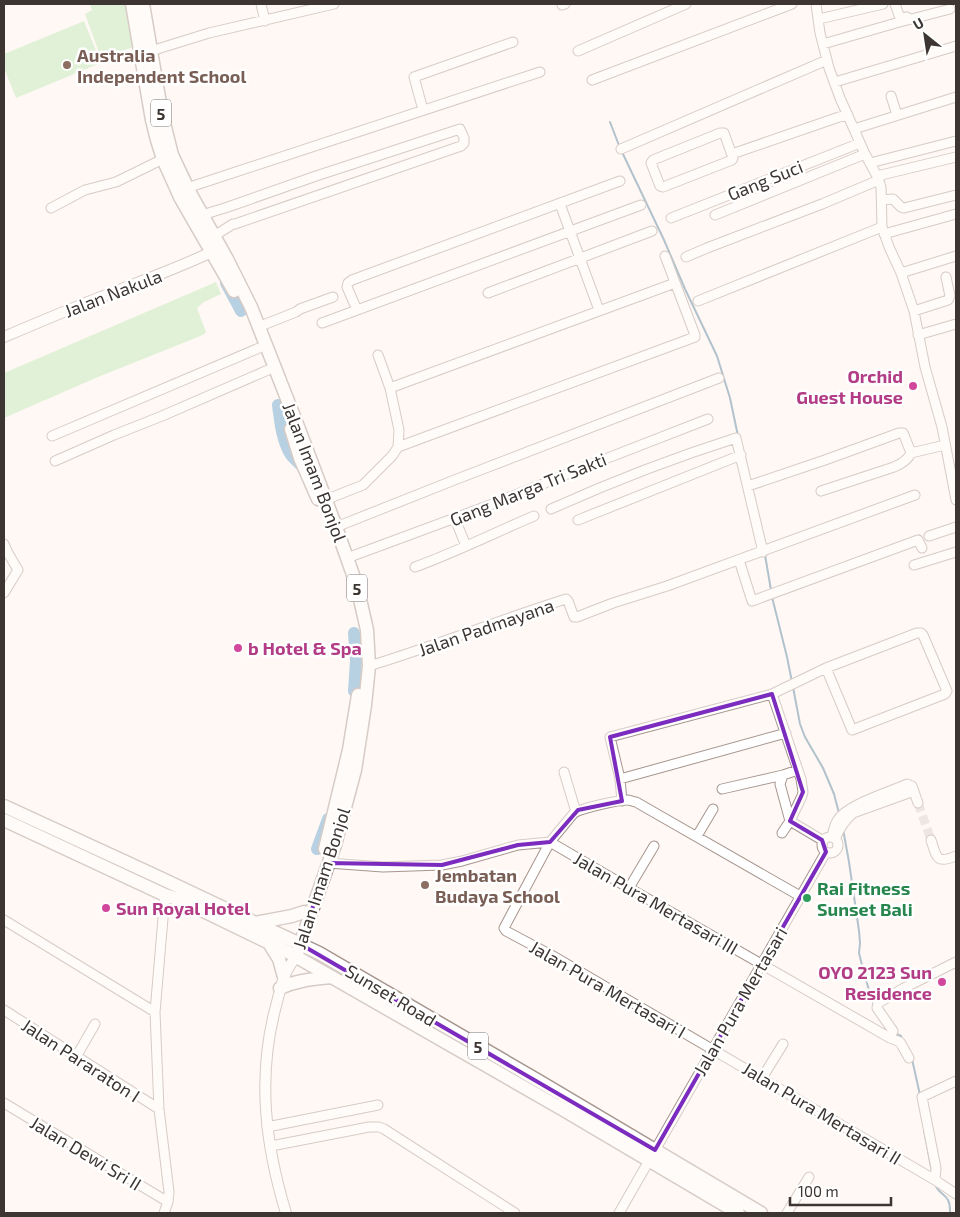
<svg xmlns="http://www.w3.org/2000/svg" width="960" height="1217" viewBox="0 0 960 1217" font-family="'Exo 2',sans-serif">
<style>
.green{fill:#bde9b4}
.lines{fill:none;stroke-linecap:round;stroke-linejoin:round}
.stream{stroke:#54829e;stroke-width:2}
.river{stroke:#5fa3cc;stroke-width:12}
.minor-tunnel{stroke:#d8d1cd;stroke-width:9;stroke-dasharray:9 4.5;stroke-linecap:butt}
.minor-casing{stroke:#a6968e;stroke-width:11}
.major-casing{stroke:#a6968e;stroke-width:12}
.highway-casing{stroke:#a6968e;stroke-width:15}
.minor{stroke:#fff;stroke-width:9}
.major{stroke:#fff;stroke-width:10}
.highway{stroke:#fff;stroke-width:12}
.marked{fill:none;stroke:#7b2cbf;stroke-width:4;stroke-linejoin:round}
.education-dot{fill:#8d6e63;stroke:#fff;stroke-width:2}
.hotel-dot{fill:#d1479c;stroke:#fff;stroke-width:2}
.leisure-dot{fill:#2e9e5b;stroke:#fff;stroke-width:2}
.labels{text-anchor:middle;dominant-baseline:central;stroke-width:5;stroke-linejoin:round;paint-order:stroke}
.shield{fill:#fff;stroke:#767270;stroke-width:1}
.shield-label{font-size:16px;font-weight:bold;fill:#3c3532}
.education-label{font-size:18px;font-weight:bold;fill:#785e54;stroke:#fff;text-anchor:start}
.street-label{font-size:18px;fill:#3c3532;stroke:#fff}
.hotel-label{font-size:18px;font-weight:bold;fill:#b23c85;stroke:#fff;text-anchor:end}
.leisure-label{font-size:18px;font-weight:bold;fill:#27864d;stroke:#fff;text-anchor:start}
</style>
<rect width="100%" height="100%" fill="#fff8f4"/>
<path class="green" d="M90 4H135L143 44 101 58 85 14 92 10Z
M84 21 101 63 16 98 4 68V54Z
M216 282 221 294 204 302 197 308 206 332 203 335 98 377 4 418V373Z"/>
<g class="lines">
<path class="stream" d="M610 122 620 148
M622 152 664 240 685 289 717 356 730 398 738 436
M765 555 771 590
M772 597 787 657 792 682
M793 687 800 724 805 737 823 768 834 794 839 813
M843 829 849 862 859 931 860 943 859 953 865 977 874 1006
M895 1033 901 1036 902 1039
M912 1059 920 1095
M924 1130 932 1172
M935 1184C939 1197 951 1192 950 1213"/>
<path class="river" d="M226 283 241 311
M278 405C280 421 282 441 291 455 295 460 301 464 305 470
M354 691 356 661 354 633
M317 849 328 819"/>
<path class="minor-tunnel" d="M918 803 931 840"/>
<g class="minor-casing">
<path id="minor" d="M261 4 265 21
M816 4 820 33 829 68 840 98 865 154 877 176 881 187 882 227 889 247 901 273 914 311 925 367 942 427 956 500
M895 4 900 18H902L907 17
M562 5 565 4
M819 19 883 4
M823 44 896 23 950 9
M151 51 209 33 334 4
M578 51 686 4
M592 80 792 4
M835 82 956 46
M891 96 897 115
M423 110 414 77 513 42
M854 129 956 97
M720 133H724L733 158 732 160 663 187 660 186 651 163 653 160Z
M621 149 827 60
M732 154 839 117 848 115
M870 163 956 141
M877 176 956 157
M187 188 540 72
M882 200 893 199 901 207 904 208 956 195
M560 204 599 310
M51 208 85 190 116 182 163 159
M202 215 228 207 316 176 460 129 464 138V143L461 146 235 224H233L214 236
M715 215 865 154
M671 218 860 143
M884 234 956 214
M686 257 707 248 822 204 879 180
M901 273 956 256
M488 293 652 231
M698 301 882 227
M357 310 347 287 348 283 352 280 620 181
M914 311 948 300 950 296 946 277
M322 323 641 205
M258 327 296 312 300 309 333 297
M918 335 956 324
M390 388 675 283
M52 436 259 348
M398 447 695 337V335L665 256
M911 453 945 445
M55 461 114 435 162 416 268 370
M748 486 825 460 899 433H903L904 435 911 453
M821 491 894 467C901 464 908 460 911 453
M325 500 363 485 392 456 398 447 399 430 390 388 378 355
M551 509C611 482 673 458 736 438L763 552
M455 519 466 546
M578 520 741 455
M336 527 457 479 719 378
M929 536 956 527
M4 544 8 553 18 570 4 593
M347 558 490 505 600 461 708 419
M739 560 752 601 918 540 922 548
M914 565 956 552
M415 567C456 552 494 533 534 516
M369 666C435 646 499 620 566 599L568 601 574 617H577L613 603 667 586 915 495
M772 694 801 779 803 792 802 796 790 821 782 833
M564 772 576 812
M783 775 780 784 790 821 822 840
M620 779 786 733
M722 789 783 775 798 770
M622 801 620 779 610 737 772 694 826 668 917 633H921L923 635 947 691 945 694 852 730 826 668
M697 836 713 809
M822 845a8 8 0 1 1 16 0a8 8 0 1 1-16 0Z
M832 837C833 832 834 826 837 821 845 805 890 792 907 784L912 786 918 803
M836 837C840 827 845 820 853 813L914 791
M931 840C937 858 936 864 956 856
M550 842 629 888 890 1038 900 1042 909 1058
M328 863 383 867 442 865 462 861 518 845 550 842
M629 888 654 846
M800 896 636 802C635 802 629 800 628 800 618 800 582 808 574 813L550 842 504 928 506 931 553 956 935 1180 956 1194
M4 920 155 1012
M4 1010 159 1109
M890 1038 893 1031 877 1008 878 1003 904 988 956 962
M76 1057 95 1024
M762 1078 783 1044
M4 1103 168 1202
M267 1127 378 1105
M271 1146 369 1127H379L384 1129 515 1213
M935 1180 936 1168 922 1097 956 1081
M164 1213 168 1202 169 1192 159 1109 155 1012 165 895
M619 1213 826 852
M787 1213 809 1177"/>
</g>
<g class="major-casing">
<path id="major" d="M4 337C39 322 75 307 111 293 147 279 183 266 218 249
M286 1213C265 1144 257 1076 276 1006 279 995 281 983 286 973 288 967 293 962 296 956"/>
</g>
<g class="highway-casing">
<path id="highway" d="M132 4 152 120 157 140 163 159 180 197 234 291
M143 4 162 115 172 155 190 193 227 259 251 307 297 424 336 527 357 586 367 630 369 666 365 705 355 770 335 845 296 956
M291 429 300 458 318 499
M4 806 156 876 319 953 537 1080 761 1213
M4 820 165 895 183 901 288 952 562 1109 738 1213
M325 849 349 750 358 695
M255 923 292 916 304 912
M269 943 279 959 284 977
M280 988C297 980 314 979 332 977"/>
</g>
<use href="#minor" class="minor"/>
<use href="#major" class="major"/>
<use href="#highway" class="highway"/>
</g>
<path d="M0 0H960V1217H0ZM772 694 803 792 790 821 822 840 826 852 655 1150 300 944 328 863 442 865 518 845 550 842 578 810 622 801 610 737Z" fill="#fff8f4" fill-opacity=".55" fill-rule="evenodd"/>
<path class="marked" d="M772 694 803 792 790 821 822 840 826 852 655 1150 300 944 328 863 442 865 518 845 550 842 578 810 622 801 610 737Z"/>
<g class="education-dot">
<circle cx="67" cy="65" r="5"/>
<circle cx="425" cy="885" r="5"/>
</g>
<g class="hotel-dot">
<circle cx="913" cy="386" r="5"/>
<circle cx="238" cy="648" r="5"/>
<circle cx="106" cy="908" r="5"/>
<circle cx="942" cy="982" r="5"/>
</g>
<circle class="leisure-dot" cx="807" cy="898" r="5"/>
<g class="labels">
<g class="shield">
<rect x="151" y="99.5" width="20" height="27" rx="4"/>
<rect x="347" y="574.5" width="20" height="27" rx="4"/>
<rect x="468" y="1032.5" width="20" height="27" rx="4"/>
</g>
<g class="shield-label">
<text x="161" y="113">5</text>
<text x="357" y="588">5</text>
<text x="478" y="1046">5</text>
</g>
<g class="education-label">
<text x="77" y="55">Australia<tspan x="77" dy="21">Independent School</tspan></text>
<text x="435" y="875">Jembatan<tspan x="435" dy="21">Budaya School</tspan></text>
</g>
<g class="street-label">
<text transform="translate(765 180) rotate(-22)">Gang Suci</text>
<text transform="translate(113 293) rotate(-21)">Jalan Nakula</text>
<text transform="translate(315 472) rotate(69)">Jalan Imam Bonjol</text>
<text transform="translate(528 489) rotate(-22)">Gang Marga Tri Sakti</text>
<text transform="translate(486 627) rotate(-19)">Jalan Padmayana</text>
<text transform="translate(321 878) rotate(-72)">Jalan Imam Bonjol</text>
<text transform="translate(656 903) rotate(30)">Jalan Pura Mertasari III</text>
<text transform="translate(608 989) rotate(30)">Jalan Pura Mertasari I</text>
<text transform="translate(391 995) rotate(31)">Sunset Road</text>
<text transform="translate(740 1001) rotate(-60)">Jalan Pura Mertasari</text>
<text transform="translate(81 1060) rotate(33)">Jalan Pararaton I</text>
<text transform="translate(822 1113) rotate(31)">Jalan Pura Mertasari II</text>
<text transform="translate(86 1153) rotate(31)">Jalan Dewi Sri II</text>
</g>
<g class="hotel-label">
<text x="903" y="376">Orchid<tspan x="903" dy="21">Guest House</tspan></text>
<text x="248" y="648" text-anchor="start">b Hotel &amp; Spa</text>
<text x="116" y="908" text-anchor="start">Sun Royal Hotel</text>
<text x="932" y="972">OYO 2123 Sun<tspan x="932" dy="21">Residence</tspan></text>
</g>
<g class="leisure-label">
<text x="817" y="888">Rai Fitness<tspan x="817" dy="21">Sunset Bali</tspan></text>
</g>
</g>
<rect width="960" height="1217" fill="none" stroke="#3c3532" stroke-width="10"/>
<g transform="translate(925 35) rotate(330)" stroke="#ffffff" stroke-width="4" paint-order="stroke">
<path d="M0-4L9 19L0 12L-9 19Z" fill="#3c3532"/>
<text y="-8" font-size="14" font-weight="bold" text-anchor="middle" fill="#3c3532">U</text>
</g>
<path d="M790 1197v8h101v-8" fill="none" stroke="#3c3532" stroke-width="2.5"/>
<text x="798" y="1197" font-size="15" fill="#3c3532" stroke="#ffffff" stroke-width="4" paint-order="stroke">100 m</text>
</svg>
